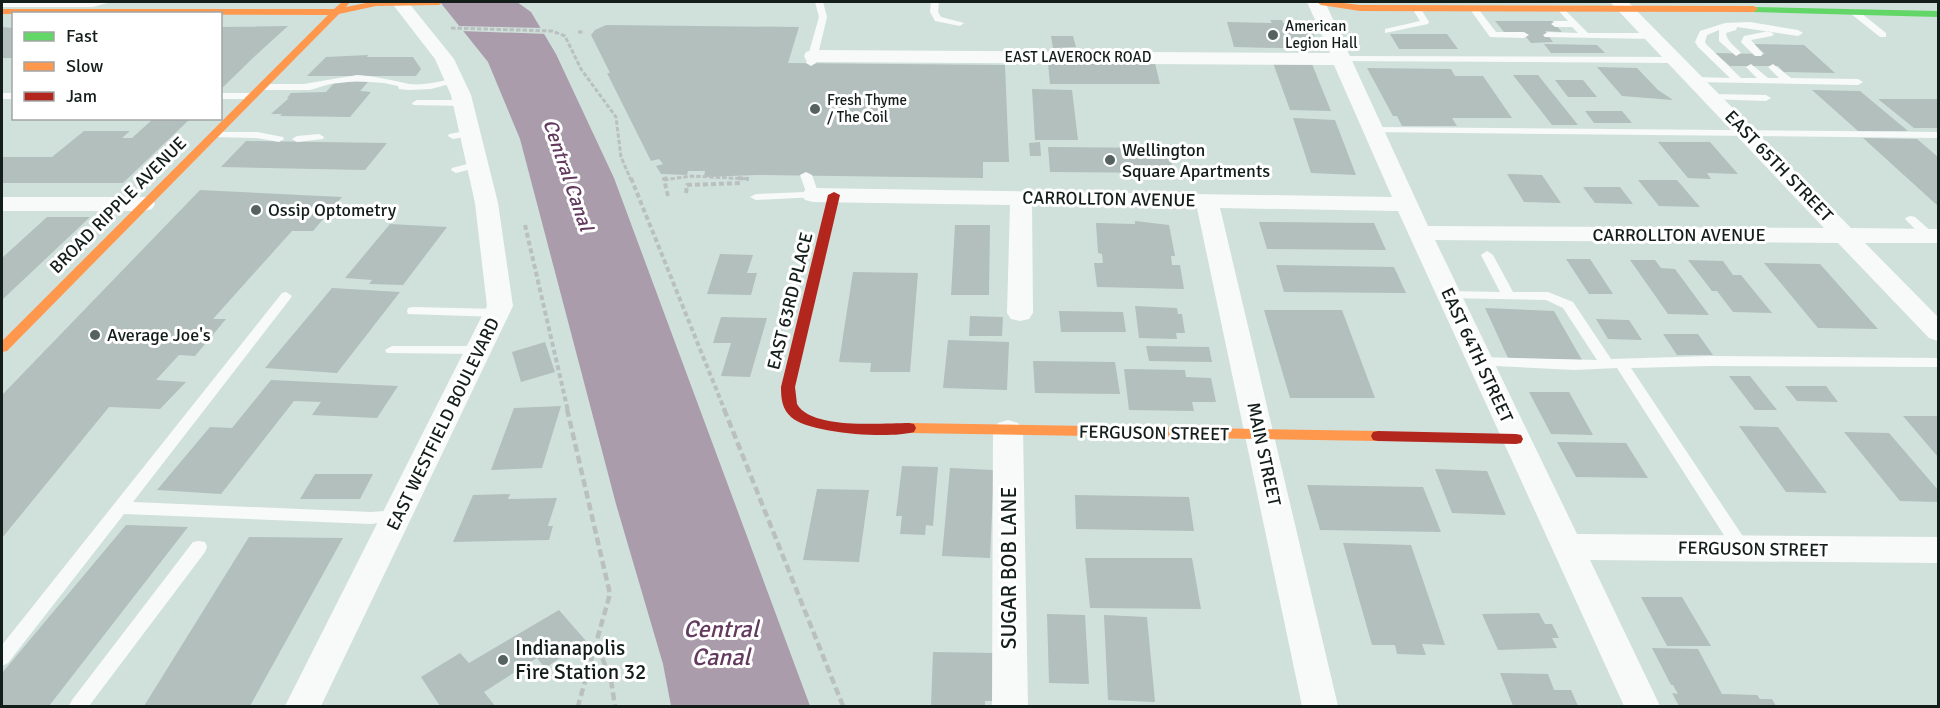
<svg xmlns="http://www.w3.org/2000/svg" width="1940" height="708" viewBox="0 0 1940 708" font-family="Signika,sans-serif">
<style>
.water{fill:#aa9cab}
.pier{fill:#d0e1dc}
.building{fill:#b2bfbc}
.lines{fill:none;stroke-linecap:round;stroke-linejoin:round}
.path-far2{stroke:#bac0bf;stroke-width:3;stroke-dasharray:4.5 2;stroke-linecap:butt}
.path-far1{stroke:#bac0bf;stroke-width:4;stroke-dasharray:5 3;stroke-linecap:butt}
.path{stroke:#bac0bf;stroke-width:4.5;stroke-dasharray:8 4;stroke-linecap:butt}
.lane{fill:#f8fafa;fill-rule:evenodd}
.street{fill:#f8fafa;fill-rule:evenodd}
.fast{fill:#63d668;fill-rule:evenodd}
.slow{fill:#ff974d;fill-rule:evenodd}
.jam{fill:#b3261e;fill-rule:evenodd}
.poi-dot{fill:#55625f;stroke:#fff;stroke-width:2}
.labels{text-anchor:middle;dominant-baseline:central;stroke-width:6;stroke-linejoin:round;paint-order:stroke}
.far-poi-label{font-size:15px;fill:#131e1b;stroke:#fff;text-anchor:start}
.far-street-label{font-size:15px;fill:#131e1b;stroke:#fff}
.poi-label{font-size:18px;fill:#131e1b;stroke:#fff;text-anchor:start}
.street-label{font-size:18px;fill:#131e1b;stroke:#fff}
.water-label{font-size:20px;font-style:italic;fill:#633a5e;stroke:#fff}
.near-street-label{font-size:21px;fill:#131e1b;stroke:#fff}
.near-poi-label{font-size:21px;fill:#131e1b;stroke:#fff;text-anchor:start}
.near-water-label{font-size:24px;font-style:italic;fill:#633a5e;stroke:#fff}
</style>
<rect width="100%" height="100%" fill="#d0e1dc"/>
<path class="water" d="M440 2H517L531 12 556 54 614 178 810 706H671L663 664 616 504 520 139 488 62Z"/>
<path class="pier" d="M456 26 545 28 548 34 461 31Z"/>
<path class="building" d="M1270 20H1282L1283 23 1309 24 1320 49 1234 47 1227 22 1272 23Z
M1495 21H1552L1562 32 1545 31 1553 42 1531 43 1522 32H1504Z
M606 25 799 27 788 63 1005 65 1009 162H983V178L757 175 704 177 705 171H688L687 175 661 174 656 166 663 164 659 159 651 161 607 73H610L591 35 595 30Z
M288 26 255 56 220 90V27Z
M2 27 14 28V58H2Z
M1390 34H1447L1458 49H1399Z
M1051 36H1073L1076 47 1053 48Z
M1544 44 1597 45 1605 53H1551Z
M1754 44 1804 45 1835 73 1784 72 1778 66H1730L1715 53 1765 54Z
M368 55 367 57H413L421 69 416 76H307L326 57Z
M1048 63H1155L1160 84H1050Z
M1273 63 1312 64 1331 111 1290 110Z
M1597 67 1637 68 1658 90 1673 100 1622 96Z
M1367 68 1451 69 1455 76H1483L1512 118H1452L1457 126H1402L1397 116H1393Z
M1513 75H1538L1578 125H1552Z
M1555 80H1583L1597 97H1568Z
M335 82H368L360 91 371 92 350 117 280 116 282 114H271L289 98H287L291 93 326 92Z
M1032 89 1072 90 1078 140H1035Z
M1812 90 1860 91 1908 131H1858Z
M1878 99H1938V128H1914Z
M1585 111H1622L1632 123H1594Z
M154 118H191L123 183H2V158L4 157H52L84 131H130L122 138H132Z
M1293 118 1335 120 1356 175 1311 173Z
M1863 138 1917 139 1938 157V206Z
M246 141 387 143 365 170 221 167Z
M1040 142 1041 156H1030L1029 143Z
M1658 142H1710L1738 174 1707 173 1711 179 1688 178Z
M1048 147 1168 148 1174 173 1050 172Z
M1507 174 1542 175 1561 203 1524 202Z
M1638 180H1677L1700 207 1659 206Z
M1583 187H1620L1633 204 1595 203Z
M200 190 342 197 313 231H292L213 319H226L195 356 179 355 156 380 186 382 160 409 109 407 2 538V395Z
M47 217H90L2 300V258Z
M1135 221 1169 225 1175 256H1171L1172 265H1180L1184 289 1097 287 1094 263H1103L1102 254 1098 253 1096 223 1135 224Z
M1259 222 1374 223 1386 250 1267 249Z
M390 224 447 227 403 285 369 284 372 280 345 278Z
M955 225H990L989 295H951Z
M720 254 753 255 747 273H757L751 295 707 294Z
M1566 259H1590L1613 294H1589Z
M1630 260H1655L1661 268 1675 269 1709 315 1668 314Z
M1688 260 1723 261 1733 275H1741L1772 313 1733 312 1717 291H1712Z
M1764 263 1820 264 1878 329 1818 328Z
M1276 265 1394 267 1406 293 1284 292Z
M853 272 918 273 910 372H870L871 363 839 362Z
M332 288 400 292 337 373 265 368Z
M1135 306 1177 308 1178 314H1182L1185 333H1176L1177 339 1139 338Z
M1485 308 1554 311 1582 360 1508 358Z
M1264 310H1342L1375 398H1290Z
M1059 311 1123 312 1126 332H1061Z
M970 316 1003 317 1002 336H969Z
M721 317 767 318 750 377 721 376 731 343H713Z
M1596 319 1629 320 1642 340 1608 339Z
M1663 334H1698L1713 355H1677Z
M948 340 1009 342 1007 390 943 388Z
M545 342 555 372 521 382 512 352Z
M1146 346 1209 347 1212 362 1149 361Z
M1033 361 1115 362 1120 394 1035 393Z
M1124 369 1185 370 1186 377 1211 378 1216 402H1192L1194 411 1129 410Z
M1729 376H1750L1777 410H1755Z
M271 380 398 386 377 418 312 415 321 402 294 401 221 494 157 490 210 427 232 428Z
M1785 386H1826L1838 402 1797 401Z
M1529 392H1569L1593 435 1551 434Z
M561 406 542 468 491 470 514 408Z
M1903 416H1938V457Z
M1739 426 1778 427 1827 493 1786 492Z
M1844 432 1889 433 1938 490V502L1900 501Z
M1557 442 1626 443 1648 478 1576 477Z
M902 466 938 467 933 526 926 525 925 535 900 534 902 516H896Z
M950 468 994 470 990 558 942 556Z
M1435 469 1487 471 1506 515 1452 513Z
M315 474H373L360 499H300Z
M1307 485 1423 487 1441 532 1320 530Z
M817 489 869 490 859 562 803 560Z
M510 494 508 499 557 498 548 526H553L549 540 453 542 473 495Z
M1075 495 1189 497 1194 531 1076 529Z
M126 525 188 527 49 706H2V673Z
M249 537 343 538 250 706H144Z
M1343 543 1411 545 1445 645 1422 644 1426 655 1397 654 1395 645H1372Z
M1085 558H1192L1201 609 1090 608Z
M1641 597H1682L1711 646H1667Z
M559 610 586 641 545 668 537 658 484 692 495 706H440L421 677 460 653 469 663Z
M1539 613 1545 624H1552L1559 638H1552L1557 648 1498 650 1482 614Z
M1047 614 1085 615 1089 684 1049 683Z
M1104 615 1147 617 1155 702 1108 700Z
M1652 648 1698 649 1722 694 1757 695 1760 699H1772L1776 706H1679L1672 693 1678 694 1673 685H1671Z
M933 652 994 653 993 701H985V706H931Z
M1500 673 1548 674 1554 690H1571L1578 706H1513Z"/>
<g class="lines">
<path class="path-far2" d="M451 28 552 31 565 36 581 69 616 117 621 157 631 180
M578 32H584
M664 180 691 176 749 179"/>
<path class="path-far1" d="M631 178 725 411
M738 178 749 179
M686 193 687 185 743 183
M668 196 664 179 669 178
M525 225 568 411"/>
<path class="path" d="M567 409 610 594 578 706
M724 409 843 706
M598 647 611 680 615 706"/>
<path class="lane" d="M2 2H111L93 7H2Z
M815 2H823L827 17 816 63 811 66 806 63 819 17Z
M931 2H939L938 12 941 17 964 23 960 26 935 21 930 12Z
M1416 5 1419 6 1429 22 1428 24 1385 33V29L1420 21 1412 8Z
M1470 6H1476L1496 32H1524L1529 35 1524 38 1490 37 1469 8Z
M1561 6 1588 33H1652L1657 36 1652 39 1545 37 1543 35 1548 32 1578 33 1572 27H1555L1551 24 1555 21H1568L1557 9Z
M1850 9H1856L1886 33V37H1880L1850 13Z
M1750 22 1798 30 1803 33 1798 36 1737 27 1736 30 1726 33C1727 42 1735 46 1741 53L1736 56 1719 41V30L1707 35 1705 42 1707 45 1741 78H1757L1746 67 1751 64 1768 78H1779L1768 67 1773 64 1791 78 1858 79 1863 82 1858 85 1693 82 1691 80 1696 77 1730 78 1698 47 1695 42 1700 31 1725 23Z
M1769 31 1774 34 1772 36 1751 40 1763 54 1761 56H1755L1741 42 1744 36Z
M1334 38H1351L1356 41 1351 44 1331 43 1329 41Z
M1342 56 1676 57 1681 60 1676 63 1339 61V57Z
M357 75C375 76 391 80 409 84 424 86 441 81 456 78L461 81 431 89 409 90 399 89 398 86 384 83 357 81 330 84 310 90H262L257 87 262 84H304Z
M2 93H14V99H2Z
M220 93H252L257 96 252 99H220Z
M1712 94 1766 95 1771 98 1766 101 1708 99 1707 97Z
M417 100H464L469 103 464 106 413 105 412 103Z
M1374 127 1938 132V138L1370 132 1369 130Z
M472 130 477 133 476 135 453 139 448 136 449 134Z
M214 132H257L283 137 284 139 279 142 257 138 210 137V133Z
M319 134 324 137 323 139 297 142 292 139 297 136Z
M479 161 483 162V166L456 173 451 170 452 168Z
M806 172 812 175 819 195 817 197 756 200 750 197 756 194 806 192 800 175Z
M1911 216 1915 217 1933 233 1935 236 1933 239H1925L1905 219 1907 217Z
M1487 251 1493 255 1513 292H1548L1573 302 1611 359 1710 356 1938 358V367L1710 366 1631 368 1748 544 1750 549 1748 554 1742 556 1736 554 1617 368 1575 370 1475 365 1473 362 1480 357 1597 360 1563 308 1546 300 1445 298 1443 295 1449 291 1500 292 1481 255Z
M286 292 292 296 290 299 133 502 371 512 398 510 404 512 406 516 404 520 371 524 124 514 8 663 2 666V645L282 293Z
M413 307 498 309 504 313 498 317 408 314 407 311 408 308Z
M392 346H480L487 350 480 354 387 353 385 350Z
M199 541 205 542 207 547 205 552 89 706H69L72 700 193 542Z"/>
<path class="street" d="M391 2H408L454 59 471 95 498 203 513 306 321 706H285L487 306 475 203 451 95 435 59Z
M1307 2H1325L1428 226 1824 228 1610 2H1628L1851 228 1938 229V243H1865L1938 317V341L1929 338 1838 243 1435 240 1577 534 1938 537V563L1590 560 1660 706H1624L1398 211 1220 208 1338 706H1302L1197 208 1032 205 1033 313 1029 319 1020 321 1011 319 1007 313 1010 205 813 202 805 200 802 195 805 190 813 188 1392 197 1334 65 813 62 806 60 804 56 806 52 813 50 1330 53Z
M2 197H144L152 199 155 204 152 209 144 211H2Z
M1008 420 1018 423 1023 430 1028 706H992L993 430 998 423Z"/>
<path class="fast" d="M1751 7 1938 11V17L1754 12 1751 11Z"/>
<path class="slow" d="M342 2H350L346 7 371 2H443L439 5 376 6 339 14 7 351 2 352V341L328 15 2 14V9H334Z
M1317 2H1335L1360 5 1754 6 1758 9 1754 12 1360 11 1321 5Z
M909 423 1378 431 1383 432 1385 436 1383 440 1378 441 909 433 904 432 902 428 904 424Z"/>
<path class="jam" d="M834 192 840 195 795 387 797 404C811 430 883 423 909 423L914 424 916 428 914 432C890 439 810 434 791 417 782 409 781 398 781 387L828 195Z
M1378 431 1516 434 1521 435 1523 439 1521 443 1516 444 1378 441 1373 440 1371 436 1373 432Z"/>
</g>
<g class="poi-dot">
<circle cx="1273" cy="35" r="6"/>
<circle cx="815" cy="109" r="6"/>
<circle cx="1110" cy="160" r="6"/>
<circle cx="256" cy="210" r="6"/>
<circle cx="95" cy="335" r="6"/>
<circle cx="503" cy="660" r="6"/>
</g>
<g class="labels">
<g class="far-poi-label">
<text x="1285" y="26">American<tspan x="1285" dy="17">Legion Hall</tspan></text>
<text x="827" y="100">Fresh Thyme<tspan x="827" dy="17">/ The Coil</tspan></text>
</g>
<g class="far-street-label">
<text x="1078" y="57">EAST LAVEROCK ROAD</text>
</g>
<g class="poi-label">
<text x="1122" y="150">Wellington<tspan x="1122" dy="21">Square Apartments</tspan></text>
<text x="268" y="210">Ossip Optometry</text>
<text x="107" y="335">Average Joe's</text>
</g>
<g class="street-label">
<text transform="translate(1779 166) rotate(46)">EAST 65TH STREET</text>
<text transform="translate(1109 199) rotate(1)">CARROLLTON AVENUE</text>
<text transform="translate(118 205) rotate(-45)">BROAD RIPPLE AVENUE</text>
<text x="1679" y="235">CARROLLTON AVENUE</text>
<text transform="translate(790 301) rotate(-76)">EAST 63RD PLACE</text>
<text transform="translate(1477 355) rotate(65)">EAST 64TH STREET</text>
<text transform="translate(443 424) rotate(-64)">EAST WESTFIELD BOULEVARD</text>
<text transform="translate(1154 433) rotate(1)">FERGUSON STREET</text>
<text transform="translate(1264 454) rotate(78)">MAIN STREET</text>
<text transform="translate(1753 549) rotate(1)">FERGUSON STREET</text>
</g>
<g class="water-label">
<text transform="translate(568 175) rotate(71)">Central Canal</text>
</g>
<g class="near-street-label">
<text transform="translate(1009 568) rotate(-90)">SUGAR BOB LANE</text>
</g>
<g class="near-poi-label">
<text x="515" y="648">Indianapolis<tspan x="515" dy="24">Fire Station 32</tspan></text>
</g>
<g class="near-water-label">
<text x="721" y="629">Central<tspan x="721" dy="28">Canal</tspan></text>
</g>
</g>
<rect width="1940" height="708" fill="none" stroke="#131e1b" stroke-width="6"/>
<rect x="12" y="12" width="210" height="108" fill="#ffffff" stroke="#a1a5a4" stroke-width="1.5"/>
<rect x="24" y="32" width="30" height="9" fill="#63d668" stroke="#a1a5a4" stroke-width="1.5"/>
<text x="66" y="42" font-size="18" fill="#131e1b">Fast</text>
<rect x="24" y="62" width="30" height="9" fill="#ff974d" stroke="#a1a5a4" stroke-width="1.5"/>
<text x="66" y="72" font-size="18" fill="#131e1b">Slow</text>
<rect x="24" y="92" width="30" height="9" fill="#b3261e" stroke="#a1a5a4" stroke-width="1.5"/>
<text x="66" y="102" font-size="18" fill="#131e1b">Jam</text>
</svg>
